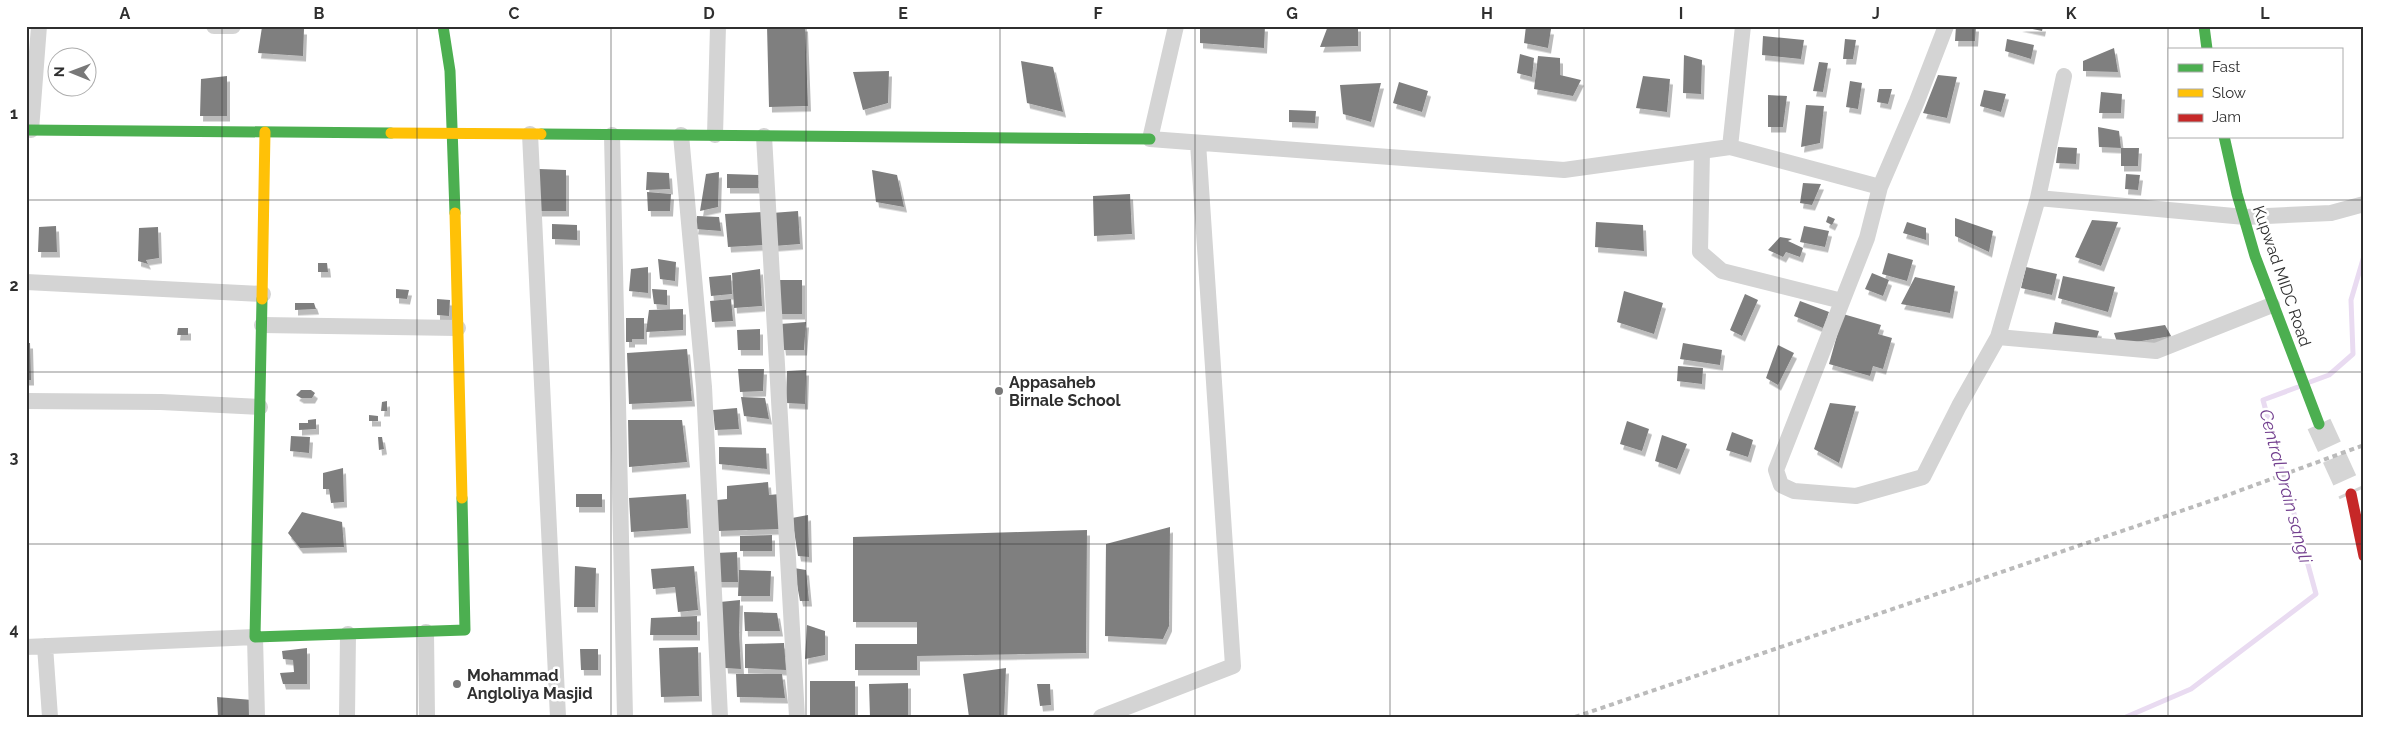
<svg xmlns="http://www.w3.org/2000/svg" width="2390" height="743" viewBox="0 0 2390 743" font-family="Raleway,sans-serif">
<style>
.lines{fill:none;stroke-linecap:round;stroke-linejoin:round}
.stream{stroke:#e9dbf1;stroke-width:5}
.building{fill:#7f7f7f;filter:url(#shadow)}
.primary-tunnel{stroke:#d5d5d5;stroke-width:25;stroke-dasharray:25 12;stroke-linecap:butt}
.street{stroke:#d4d4d4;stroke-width:16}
.fast{stroke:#4caf50;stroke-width:11}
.slow{stroke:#ffc107;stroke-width:11}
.jam{stroke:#c62828;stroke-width:11}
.rail{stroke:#bbb;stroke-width:4;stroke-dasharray:5 4;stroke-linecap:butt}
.grid{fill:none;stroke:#2f2f2f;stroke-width:1;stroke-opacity:0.55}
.poi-dot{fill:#787878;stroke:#fff;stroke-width:2}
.labels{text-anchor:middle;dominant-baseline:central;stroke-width:5;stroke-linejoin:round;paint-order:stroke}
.street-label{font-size:16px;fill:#2f2f2f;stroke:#fff}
.poi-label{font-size:16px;font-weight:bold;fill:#2f2f2f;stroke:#fff;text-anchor:start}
.water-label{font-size:18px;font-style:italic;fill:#73408f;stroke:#fff}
.neatline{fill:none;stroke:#2f2f2f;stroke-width:2}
.grid-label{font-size:16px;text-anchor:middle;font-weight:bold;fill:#2f2f2f}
</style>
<defs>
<filter id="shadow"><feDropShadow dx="3" dy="5.5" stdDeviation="0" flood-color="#0004"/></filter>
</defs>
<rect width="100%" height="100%" fill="#fff"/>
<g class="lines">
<path class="stream" d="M2310 382 2329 375 2353 354 2351 300 2364 256
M2126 717 2191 689 2316 594 2263 400 2298 387"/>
</g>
<path class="building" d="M767 26H805L808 106 769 107Z
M1200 26H1265L1264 48 1200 43Z
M1328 26H1358V46L1320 47Z
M1526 26 1551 29 1548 48 1524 43Z
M1956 26H1976L1975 41H1955Z
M2019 26H2043L2042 31Z
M262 27 304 29 303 56 258 53Z
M1763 36 1804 40 1801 59 1762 55Z
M1845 39 1856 40 1853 59H1843Z
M2007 39 2034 45 2031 59 2005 51Z
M2114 48 2118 72 2083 71V61Z
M1520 54 1534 58 1532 77 1517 73Z
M1684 55 1702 60 1701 94 1683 93Z
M1538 56 1560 58V75L1581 80 1573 96 1534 89Z
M1021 61 1053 67 1063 112 1027 103Z
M1819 62 1828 63 1823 92 1813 91Z
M889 71 888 103 863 110 853 72Z
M1938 75 1957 77 1947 118 1923 113Z
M227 76V116H200L201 79Z
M1643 76 1670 79 1667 112 1636 108Z
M1850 81 1862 83 1858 109 1846 107Z
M1399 82 1428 91 1422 112 1393 103Z
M1381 83 1371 122 1343 114 1340 85Z
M1879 89H1892L1888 104 1877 102Z
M1984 90 2006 94 2001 112 1980 106Z
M2101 92 2122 94 2121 113H2099Z
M1768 95 1787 96 1783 127H1768Z
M1806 105 1824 106 1820 143 1801 147Z
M1289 110 1316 111 1315 123 1289 122Z
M2098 127 2119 131 2121 148 2099 147Z
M2058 147 2077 148 2076 164 2056 163Z
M2121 148H2139L2138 166H2121Z
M539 169 566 170V211H538Z
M872 170 897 175 904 207 876 202Z
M647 172 669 173 670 189 646 190Z
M719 172 718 207 700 211 706 174Z
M727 174 759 175 758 188H727Z
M2126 174 2140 175 2138 190 2125 189Z
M1803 183 1821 184 1812 205 1800 203Z
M647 192 671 194 670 211H648Z
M1130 194 1132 234 1094 236 1093 196Z
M798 211 800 244 774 246 772 213Z
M763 212 766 245 728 247 725 214Z
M697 216 719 217 721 231 695 229Z
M1828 216 1835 219 1832 225 1826 222Z
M1955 218 1993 231 1989 252 1955 236Z
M2092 220 2118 222 2101 266 2075 257Z
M1596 222 1643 225 1644 251 1595 247Z
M1907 222 1926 228V240L1903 233Z
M552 224 577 225V240L552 239Z
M56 226 57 252H38L39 227Z
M1804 226 1829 231 1825 247 1800 242Z
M158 227 159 258 146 260 148 264 138 261 139 228Z
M1780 237 1792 239 1788 241 1803 248 1800 257 1786 252 1783 257 1768 250Z
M1888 253 1913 260 1907 281 1882 274Z
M658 259 676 262 675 281 660 279Z
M318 263H327L328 272H318Z
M648 267V293L629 291 631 269Z
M2026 267 2057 274 2052 295 2021 288Z
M760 269 762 306 734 308 732 273Z
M1872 273 1889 280 1883 296 1865 289Z
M731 275 732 294 711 296 709 277Z
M2063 276 2115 287 2108 312 2058 298Z
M1915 277 1955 286 1950 313 1901 304Z
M777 280H802V314H777Z
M396 289 409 290 407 299 396 298Z
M652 289 667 290V305L654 304Z
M1624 291 1663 303 1654 334 1617 322Z
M1745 294 1758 300 1742 336 1730 330Z
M437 299 450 300 449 316 437 315Z
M731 299 733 321 712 322 710 301Z
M1800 301 1829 312 1823 328 1794 316Z
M295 303H314L316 309 295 310Z
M683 309V330L646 332 649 310Z
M1843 314 1881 325 1878 334 1892 338 1883 369 1873 366 1870 376 1829 364Z
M626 318H644V339H632V342H626Z
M806 322 804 350H783L780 324Z
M2055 322 2099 331 2095 343 2052 336Z
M2165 325 2171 336 2118 345 2114 333Z
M178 328H188V335H177Z
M760 329V350H738L737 330Z
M26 343H30L31 380H26Z
M1683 343 1722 350 1720 365 1680 359Z
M1778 345 1794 353 1778 385 1766 378Z
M687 349 692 401 629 404 627 353Z
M1678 366 1703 368 1702 384 1677 381Z
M738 369H764L763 391 740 392Z
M806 370 805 404 786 403 787 371Z
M301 390H311L315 393 312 398H301L296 395Z
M741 397 765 398 769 419 744 416Z
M387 401V411H381L382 402Z
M1830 403 1856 406 1839 463 1814 449Z
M737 408 739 429 715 430 713 410Z
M369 415 378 416V421H369Z
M316 419V429L299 430V423H308V420Z
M628 420H682L687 462 629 467Z
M1627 421 1649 429 1642 451 1620 444Z
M1732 432 1753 440 1748 457 1726 450Z
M1662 435 1687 444 1677 469 1655 461Z
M291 436 310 437 309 453 290 451Z
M378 437H382L384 449 379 450Z
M719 447 766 448 767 469 719 464Z
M343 468 344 502 331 503 329 489H323V473Z
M768 482 769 495 780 494V529L718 531 717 500 727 499V486Z
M576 494H602V507H576Z
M686 494 688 528 631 532 629 498Z
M302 512 342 522 344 547 300 548 288 533Z
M808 515 809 557 798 556 792 518Z
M1170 527 1169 626 1163 639 1105 636 1106 544Z
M1087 530 1086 653 917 656V670H855V644H917V622H853V537Z
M772 535V551H740V536Z
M737 552 738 582H718L716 553Z
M575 566 596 568 595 607H574Z
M694 566 698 610 678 612 675 587 653 589 651 569Z
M794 568 806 570 809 601H800Z
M739 570 771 571 770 596H738Z
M740 600 739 633 741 669 725 668 720 602Z
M744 612 777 613 780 631H745Z
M697 616V635H650L651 618Z
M807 625 825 631V655L805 659Z
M784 643 786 670 745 668V644Z
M698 647 699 696 661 697 659 648Z
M307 648V684H283L280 673 294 672 293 660 283 659 282 651Z
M580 649H598V670H581Z
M1006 668 1004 717H969L963 674Z
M736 674H782L785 698 737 697Z
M810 681H855V717H810Z
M908 683V717H870L869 684Z
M1037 684H1050L1051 705 1040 706Z
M217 697 252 700 251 717H218Z"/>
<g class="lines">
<path class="primary-tunnel" d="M2319 424 2351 494"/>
<path class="street" d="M214 26H233
M1176 26 1150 139 1564 170 1730 147 1880 187
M1946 26 1917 101 1880 187 1867 238 1776 470 1781 485 1794 491 1856 496 1923 477 1959 406 1998 337
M2064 76 2038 198 1998 337 2156 351 2272 305
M31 130 39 26
M530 134 558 717
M612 135 625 717
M681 135 704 387 720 717
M715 135 718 26
M764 136 797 717
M1730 147 1743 26
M1702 151 1700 252 1722 271 1842 301
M2038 198 2245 217 2331 213 2364 204
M26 282 263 294
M262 325 458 328
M26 401 161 402 260 407
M426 632 427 717
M45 646 50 717
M26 647 255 637 257 717
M347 717 348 634
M1101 717 1233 666 1198 143"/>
<path class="fast" d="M443 26 450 71 455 213
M2204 26 2207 49
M26 130 391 133
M541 134 1150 139
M2224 136 2237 194 2255 256 2319 424
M262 299 255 637 465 630 462 498"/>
<path class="slow" d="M391 133 541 134
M455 213 462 498
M262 299 265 132"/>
<path class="jam" d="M2351 494 2364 556"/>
<path class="rail" d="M1575 717 2225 496 2364 445"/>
</g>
<path class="grid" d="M222 26V717M417 26V717M611 26V717M806 26V717M1000 26V717M1195 26V717M1390 26V717M1584 26V717M1779 26V717M1973 26V717M2168 26V717M26 200H2364M26 372H2364M26 544H2364"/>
<g class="poi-dot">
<circle cx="999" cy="391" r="5"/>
<circle cx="457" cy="684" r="5"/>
</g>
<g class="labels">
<g class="street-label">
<text transform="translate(2282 276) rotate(71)">Kupwad MIDC Road</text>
</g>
<g class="poi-label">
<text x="1009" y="382">Appasaheb<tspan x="1009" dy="18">Birnale School</tspan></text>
<text x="467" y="675">Mohammad<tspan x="467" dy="18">Angloliya Masjid</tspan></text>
</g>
<g class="water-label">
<text transform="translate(2286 486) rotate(75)">Central Drain sangli</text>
</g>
</g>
<rect width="2390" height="743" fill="none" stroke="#ffffff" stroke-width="55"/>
<rect x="2168" y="48" width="175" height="90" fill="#ffffff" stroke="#acacac"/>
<rect x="2178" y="64" width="25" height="8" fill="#4caf50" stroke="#acacac"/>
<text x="2212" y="72" font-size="15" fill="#2f2f2f">Fast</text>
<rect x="2178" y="89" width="25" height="8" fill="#ffc107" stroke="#acacac"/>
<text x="2212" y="98" font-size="15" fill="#2f2f2f">Slow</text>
<rect x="2178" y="114" width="25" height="8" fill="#c62828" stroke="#acacac"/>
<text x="2212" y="122" font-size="15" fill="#2f2f2f">Jam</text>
<g transform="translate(72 72) rotate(271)"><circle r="24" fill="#ffffff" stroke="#acacac"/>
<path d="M0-4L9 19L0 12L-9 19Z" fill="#787878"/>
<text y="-8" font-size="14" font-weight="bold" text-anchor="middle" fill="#2f2f2f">N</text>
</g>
<rect x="28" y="28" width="2334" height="688" class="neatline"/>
<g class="grid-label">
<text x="125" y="19">A</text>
<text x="319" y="19">B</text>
<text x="514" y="19">C</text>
<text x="709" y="19">D</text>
<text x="903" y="19">E</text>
<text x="1098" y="19">F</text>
<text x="1292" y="19">G</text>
<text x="1487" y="19">H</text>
<text x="1681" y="19">I</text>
<text x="1876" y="19">J</text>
<text x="2071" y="19">K</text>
<text x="2265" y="19">L</text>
<text x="14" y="119">1</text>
<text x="14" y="291">2</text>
<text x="14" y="463">3</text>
<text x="14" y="635">4</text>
</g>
</svg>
